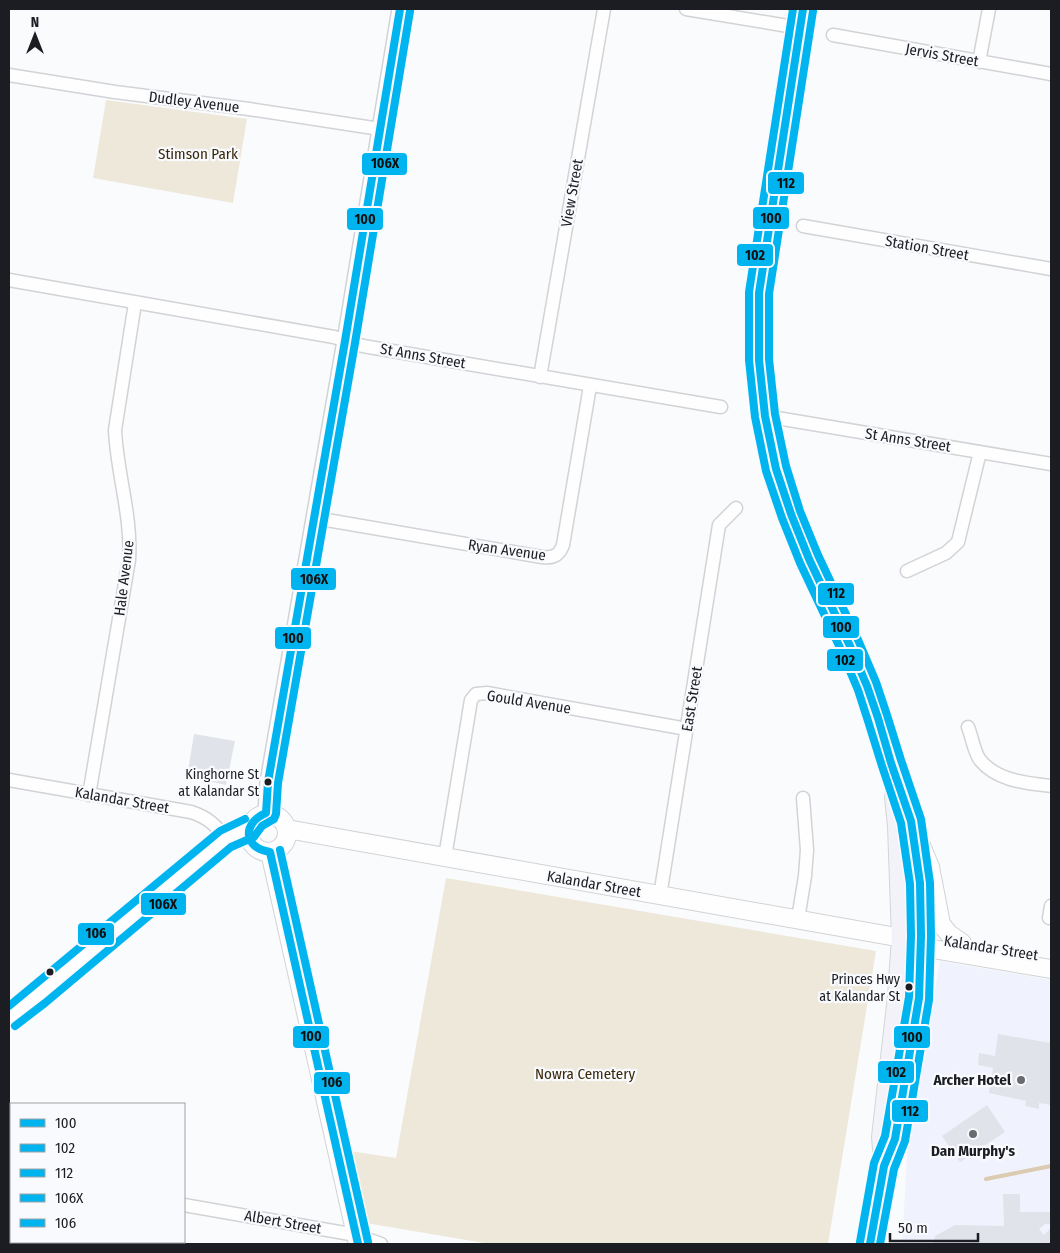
<svg xmlns="http://www.w3.org/2000/svg" width="1060" height="1253" viewBox="0 0 1060 1253" font-family="'Fira Sans Condensed',sans-serif">
<style>
.built{fill:#f0f3fe}
.green{fill:#eee8db}
.lines{fill:none;stroke-linecap:round;stroke-linejoin:round}
.stream{stroke:#dacbb1;stroke-width:4}
.building{fill:#e1e3ea}
.minor-casing{stroke:#d2d3d6;stroke-width:15}
.tertiary-casing{stroke:#d2d3d6;stroke-width:18}
.secondary-casing{stroke:#d2d3d6;stroke-width:20}
.trunk-casing{stroke:#d4d5d6;stroke-width:22}
.minor{stroke:#fefeff;stroke-width:12}
.tertiary{stroke:#fefeff;stroke-width:15}
.secondary{stroke:#fefeff;stroke-width:18}
.trunk{stroke:#f2f2f8;stroke-width:20}
.bus-1-casing{stroke:#f9fafd;stroke-width:11}
.bus-2-casing{stroke:#f9fafd;stroke-width:11}
.bus-3-casing{stroke:#f9fafd;stroke-width:11}
.bus-4-casing{stroke:#f9fafd;stroke-width:11}
.bus-5-casing{stroke:#f9fafd;stroke-width:11}
.bus-1{stroke:#00b5ef;stroke-width:8}
.bus-2{stroke:#00b5ef;stroke-width:8}
.bus-3{stroke:#00b5ef;stroke-width:8}
.bus-4{stroke:#00b5ef;stroke-width:8}
.bus-5{stroke:#00b5ef;stroke-width:8}
.bus-dot{fill:#1b1d22;stroke:#f9fafd;stroke-width:2}
.poi-dot{fill:#696b6e;stroke:#f9fafd;stroke-width:2}
.labels{text-anchor:middle;dominant-baseline:central;stroke-width:4.5;stroke-linejoin:round;paint-order:stroke}
.bus-label{font-size:14px;fill:#1b1d22;stroke:#f9fafd;text-anchor:end}
.street-label{font-size:15px;fill:#1b1d22;stroke:#f9fafd}
.park-label{font-size:15px;fill:#392909;stroke:#f9fafd}
.poi-label{font-size:15px;font-weight:bold;fill:#1b1d22;stroke:#f9fafd;text-anchor:end}
.line-badge{stroke:#f9fafd;stroke-width:2}
.pale-badge-label{font-size:14px;text-anchor:middle;font-weight:bold;fill:#111}
</style>
<rect width="100%" height="100%" fill="#fafbfc"/>
<path class="built" d="M940 961 1051 980V1244H902L908 1139Z"/>
<path class="green" d="M106 100 247 119 233 203 93 178Z
M446 878 876 951 828 1244H490L366 1223 350 1151 396 1158Z"/>
<g class="lines">
<path class="stream" d="M986 1179 1051 1166"/>
</g>
<path class="building" d="M194 734 235 741 226 785 187 777Z
M998 1034 1051 1043V1105L1039 1103V1109L1025 1106 1026 1101 989 1093 993 1068 978 1065 979 1053 995 1056Z
M987 1105 1005 1132 960 1162 942 1136Z
M1003 1194H1020V1212H1051V1224H1045L1039 1229 1044 1235 1051 1228V1244H933L935 1236 955 1225 1004 1226Z"/>
<g class="lines">
<g class="minor-casing">
<path id="minor" d="M686 9 800 28
M833 35 1051 74
M979 62 989 9
M9 75 115 92 249 109 380 129
M803 226 1051 269
M9 280 334 337 363 346 721 407
M540 377 604 9
M765 416 1051 464
M315 518 542 557C553 558 559 556 563 545L590 386
M907 571 946 553 958 542 980 452
M968 727C972 737 974 752 980 760 997 781 1026 783 1051 786
M9 780 191 812C207 817 216 825 226 839
M89 795 129 560C132 516 117 474 115 430L135 303
M445 857 471 700 476 694 487 693 687 729
M660 896 719 525 736 508
M1049 918 1051 906
M798 919 805 876 807 850 803 798
M9 1174 11 1175
M184 1205 356 1235 381 1244"/>
</g>
<g class="tertiary-casing">
<path id="tertiary" d="M266 813 268 782 345 341 400 9"/>
</g>
<g class="secondary-casing">
<path id="secondary" d="M249 833a19 19 0 1 1 38 0a19 19 0 1 1-38 0Z
M287 829 902 938 921 947 1051 969
M918 838 930 867 941 924 949 934 962 943
M270 852 358 1244
M9 1018 39 995 226 839 249 828"/>
</g>
<g class="trunk-casing">
<path id="trunk" d="M803 9 768 227 759 293V360L765 416 776 469 791 514 809 559 850 646 867 686 878 718 891 763 911 821 920 883 921 936 919 998 895 1139 884 1166 870 1244
M883 1149 882 1137 898 996 902 938 898 826 895 797"/>
</g>
<use href="#minor" class="minor"/>
<use href="#tertiary" class="tertiary"/>
<use href="#secondary" class="secondary"/>
<use href="#trunk" class="trunk"/>
<g class="bus-1-casing">
<path id="bus-1" d="M803 9 759 293V360L765 416 776 469 791 514 809 559 850 646 867 686 878 718 891 763 911 821 920 883 921 936 919 998 895 1139 884 1166 870 1244
M358 1244 270 852C243 848 242 823 266 813L268 782 345 341 400 9"/>
</g>
<g class="bus-2-casing">
<path id="bus-2" d="M793 9 749 292V360L755 417 766 471 782 518 800 563 841 650 858 690 868 721 882 766 901 823 910 884 911 936 909 997 885 1136 874 1163 860 1242"/>
</g>
<g class="bus-3-casing">
<path id="bus-3" d="M813 11 769 294V359L775 414 786 466 800 511 818 555 859 642 876 682 887 715 901 760 921 819 930 883 931 936 929 1000 905 1141 894 1169 880 1244"/>
</g>
<g class="bus-4-casing">
<path id="bus-4" d="M15 1026 45 1003 231 847 254 837 262 826 274 819 276 814 278 783 355 343 410 11"/>
</g>
<g class="bus-5-casing">
<path id="bus-5" d="M280 850 368 1242
M9 1006 220 831 245 819"/>
</g>
<use href="#bus-1" class="bus-1"/>
<use href="#bus-2" class="bus-2"/>
<use href="#bus-3" class="bus-3"/>
<use href="#bus-4" class="bus-4"/>
<use href="#bus-5" class="bus-5"/>
</g>
<g class="bus-dot">
<circle cx="268" cy="782" r="4.5"/>
<circle cx="50" cy="972" r="4.5"/>
<circle cx="909" cy="987" r="4.5"/>
</g>
<g class="poi-dot">
<circle cx="1021" cy="1080" r="5"/>
<circle cx="973" cy="1134" r="5"/>
</g>
<g class="labels">
<g class="bus-label">
<text x="259" y="774">Kinghorne St<tspan x="259" dy="17">at Kalandar St</tspan></text>
<text x="900" y="979">Princes Hwy<tspan x="900" dy="17">at Kalandar St</tspan></text>
</g>
<g class="street-label">
<text transform="translate(942 55) rotate(10)">Jervis Street</text>
<text transform="translate(194 102) rotate(7)">Dudley Avenue</text>
<text transform="translate(572 193) rotate(-80)">View Street</text>
<text transform="translate(927 248) rotate(10)">Station Street</text>
<text transform="translate(423 356) rotate(10)">St Anns Street</text>
<text transform="translate(908 440) rotate(9)">St Anns Street</text>
<text transform="translate(507 550) rotate(8)">Ryan Avenue</text>
<text transform="translate(124 578) rotate(-83)">Hale Avenue</text>
<text transform="translate(692 699) rotate(-81)">East Street</text>
<text transform="translate(529 702) rotate(9)">Gould Avenue</text>
<text transform="translate(122 800) rotate(10)">Kalandar Street</text>
<text transform="translate(594 884) rotate(10)">Kalandar Street</text>
<text transform="translate(991 948) rotate(9)">Kalandar Street</text>
<text transform="translate(283 1222) rotate(10)">Albert Street</text>
</g>
<g class="park-label">
<text x="198" y="154">Stimson Park</text>
<text x="585" y="1074">Nowra Cemetery</text>
</g>
<g class="poi-label">
<text x="1011" y="1080">Archer Hotel</text>
<text x="973" y="1151" text-anchor="middle">Dan Murphy's</text>
</g>
</g>
<g class="line-badge">
<rect x="361" y="152" width="47" height="24" rx="5" fill="#00b5ef"/>
<rect x="767" y="171" width="38" height="24" rx="5" fill="#00b5ef"/>
<rect x="752" y="206" width="38" height="24" rx="5" fill="#00b5ef"/>
<rect x="346" y="207" width="38" height="24" rx="5" fill="#00b5ef"/>
<rect x="736" y="243" width="38" height="24" rx="5" fill="#00b5ef"/>
<rect x="290" y="567" width="47" height="24" rx="5" fill="#00b5ef"/>
<rect x="817" y="582" width="38" height="24" rx="5" fill="#00b5ef"/>
<rect x="822" y="615" width="38" height="24" rx="5" fill="#00b5ef"/>
<rect x="274" y="626" width="38" height="24" rx="5" fill="#00b5ef"/>
<rect x="826" y="648" width="38" height="24" rx="5" fill="#00b5ef"/>
<rect x="140" y="892" width="47" height="24" rx="5" fill="#00b5ef"/>
<rect x="77" y="922" width="38" height="24" rx="5" fill="#00b5ef"/>
<rect x="292" y="1025" width="38" height="24" rx="5" fill="#00b5ef"/>
<rect x="893" y="1025" width="38" height="24" rx="5" fill="#00b5ef"/>
<rect x="877" y="1060" width="38" height="24" rx="5" fill="#00b5ef"/>
<rect x="313" y="1071" width="38" height="24" rx="5" fill="#00b5ef"/>
<rect x="891" y="1099" width="38" height="24" rx="5" fill="#00b5ef"/>
</g>
<g class="pale-badge-label">
<text x="385" y="168">106X</text>
<text x="786" y="188">112</text>
<text x="771" y="223">100</text>
<text x="365" y="224">100</text>
<text x="755" y="260">102</text>
<text x="314" y="584">106X</text>
<text x="836" y="598">112</text>
<text x="841" y="632">100</text>
<text x="293" y="643">100</text>
<text x="845" y="665">102</text>
<text x="163" y="909">106X</text>
<text x="96" y="938">106</text>
<text x="311" y="1041">100</text>
<text x="912" y="1042">100</text>
<text x="896" y="1077">102</text>
<text x="332" y="1087">106</text>
<text x="910" y="1116">112</text>
</g>
<rect width="1060" height="1253" fill="none" stroke="#1b1d22" stroke-width="20"/>
<rect x="10" y="1103" width="175" height="140" fill="#f9fafd" stroke="#a0a2a5"/>
<rect x="20" y="1119" width="25" height="8" fill="#00b5ef" stroke="#a0a2a5"/>
<text x="55" y="1128" font-size="15" fill="#1b1d22">100</text>
<rect x="20" y="1144" width="25" height="8" fill="#00b5ef" stroke="#a0a2a5"/>
<text x="55" y="1153" font-size="15" fill="#1b1d22">102</text>
<rect x="20" y="1169" width="25" height="8" fill="#00b5ef" stroke="#a0a2a5"/>
<text x="55" y="1178" font-size="15" fill="#1b1d22">112</text>
<rect x="20" y="1194" width="25" height="8" fill="#00b5ef" stroke="#a0a2a5"/>
<text x="55" y="1203" font-size="15" fill="#1b1d22">106X</text>
<rect x="20" y="1219" width="25" height="8" fill="#00b5ef" stroke="#a0a2a5"/>
<text x="55" y="1228" font-size="15" fill="#1b1d22">106</text>
<g transform="translate(35 35)" stroke="#f9fafd" stroke-width="4" paint-order="stroke">
<path d="M0-4L9 19L0 12L-9 19Z" fill="#1b1d22"/>
<text y="-8" font-size="14" font-weight="bold" text-anchor="middle" fill="#1b1d22">N</text>
</g>
<path d="M890 1233v8h88v-8" fill="none" stroke="#1b1d22" stroke-width="2.5"/>
<text x="898" y="1233" font-size="15" fill="#1b1d22" stroke="#f9fafd" stroke-width="4" paint-order="stroke">50 m</text>
</svg>
